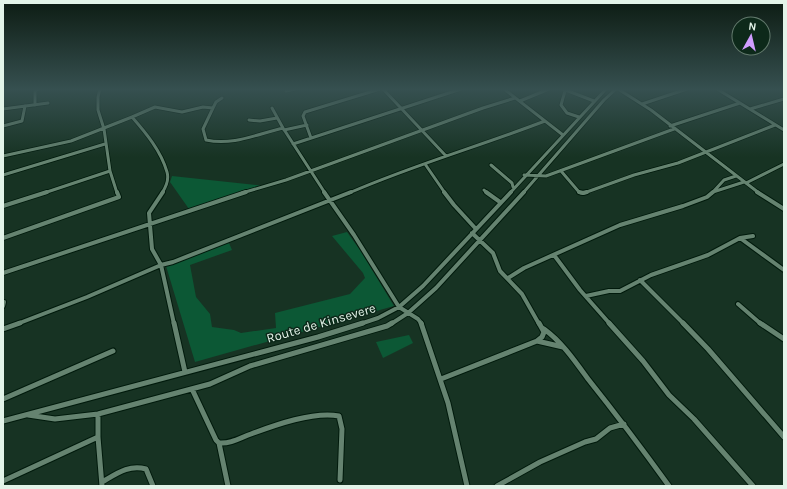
<svg xmlns="http://www.w3.org/2000/svg" width="787" height="489" viewBox="0 0 787 489" font-family="Karla,sans-serif">
<style>
.green{fill:#0c5835}
.lines{fill:none;stroke-linecap:round;stroke-linejoin:round}
.minor-far2-casing{stroke:#011a0c;stroke-width:4.5}
.minor-far1-casing{stroke:#011a0c;stroke-width:6}
.minor-casing{stroke:#011a0c;stroke-width:7}
.minor-far2{stroke:#658370;stroke-width:3}
.minor-far1{stroke:#658370;stroke-width:4}
.minor{stroke:#658370;stroke-width:5}
.labels{text-anchor:middle;dominant-baseline:central;stroke-width:3;stroke-linejoin:round;paint-order:stroke}
.street-label{font-size:13px;fill:#e3f4e9;stroke:#0d291a}
</style>
<rect width="100%" height="100%" fill="#173323"/>
<path class="green" d="M172 176 266 186 189 209 170 182Z
M347 232 360 250 394 306 195 362 166 266 229 243 232 250 190 265 196 297 210 314 212 327 234 330 241 333 276 328 275 313 350 294 365 278 363 273 332 236Z
M409 335 413 343 383 358 376 342Z"/>
<g class="lines">
<g class="minor-far2-casing">
<path id="minor-far2" d="M100 89 98 97V110L104 129 110 171 117 193
M383 89 446 156
M504 89 563 135
M563 89 594 101
M618 89 651 110 759 193
M717 89 784 130
M286 91 295 89
M565 91 561 105 567 113 579 117
M520 101 549 89
M642 104 687 89
M35 105V91L39 89
M213 108 216 102 222 98
M272 108 283 128 325 193
M3 109 48 103
M750 109 784 99
M249 120 260 121 277 118
M3 126 22 121 25 106
M670 126 740 103
M284 130 307 125
M311 138 303 116 305 112 380 89
M293 144 461 89
M3 156 71 141 132 117
M425 164 445 193
M491 165 512 183 513 187
M561 171 579 192 581 193
M3 175 105 144
M524 175 546 176 674 129
M746 183 784 164
M484 190 487 193
M713 192 744 182
M44 193 110 171
M162 193C166 187 169 179 167 172 161 151 146 133 132 117L155 107 182 112 203 107 213 108 203 129 206 140C233 146 257 134 283 128
M242 193 286 180 483 108 515 98
M349 193C413 165 480 146 545 121
M510 193 606 89
M523 193 604 100 616 89
M584 193 634 175 678 163 775 125
M712 193 724 180 736 176"/>
</g>
<g class="minor-far1-casing">
<path id="minor-far1" d="M163 192 149 213 152 249 161 265 174 324
M324 192 354 235 399 307 418 319 422 324
M444 192 454 205 476 229
M486 192 500 202
M579 192 583 193 587 192
M757 192 784 209
M3 206 47 192
M472 233 493 253 500 271 522 294 539 324
M3 238 119 197 117 192
M740 238 784 270
M554 255 580 290 610 324
M3 273 246 192
M508 278 524 268 620 225 683 206 707 197 713 192
M640 280 684 324
M586 296 609 291H620L651 275 708 255 740 238 753 236
M738 304 761 324
M3 306 4 302
M17 324 87 297 161 265 173 262 351 192
M360 324 378 318 399 307 423 286 511 192
M391 324 408 313 436 288 524 192"/>
</g>
<g class="minor-casing">
<path id="minor" d="M174 323 185 372
M421 323 448 403 467 486
M609 323 643 361 669 395 694 419 753 486
M683 323 708 349 784 437
M760 323 784 339
M3 329 20 323
M544 329C562 342 575 361 588 379 616 414 643 450 669 486
M537 341 563 347
M441 379 537 341 542 337 544 332 539 323
M192 389 216 440 219 443C231 444 240 438 251 434 275 425 314 411 339 416L342 429 340 480
M3 399 113 351
M98 414V437L102 486
M28 415 55 419 98 414 210 384 250 366 387 326 392 323
M3 421 318 337 363 323
M219 443 228 486
M3 481 98 437
M102 482C116 474 129 464 146 469L153 486
M497 486 540 462 585 442 596 439 610 428 624 424"/>
</g>
<use href="#minor-far2" class="minor-far2"/>
<use href="#minor-far1" class="minor-far1"/>
<use href="#minor" class="minor"/>
</g>
<linearGradient id="sky" x2="0" y2="1"><stop stop-color="#0d1c13"/><stop offset="0.57" stop-color="#365050"/><stop offset="1" stop-color="#365050" stop-opacity="0"/></linearGradient>
<rect width="787" height="157" fill="url(#sky)"/>
<g class="labels">
<g class="street-label">
<text transform="translate(321 323) rotate(-16)">Route de Kinsevere</text>
</g>
</g>
<rect width="787" height="489" fill="none" stroke="#e3f4e9" stroke-width="8"/>
<g transform="translate(751 36) rotate(8)"><circle r="19" fill="#0d291a" stroke="#637a6d"/>
<path d="M0-3L7 15L0 10L-7 15Z" fill="#d09dff"/>
<text y="-6" font-size="11" font-weight="bold" text-anchor="middle" fill="#e3f4e9">N</text>
</g>
</svg>
